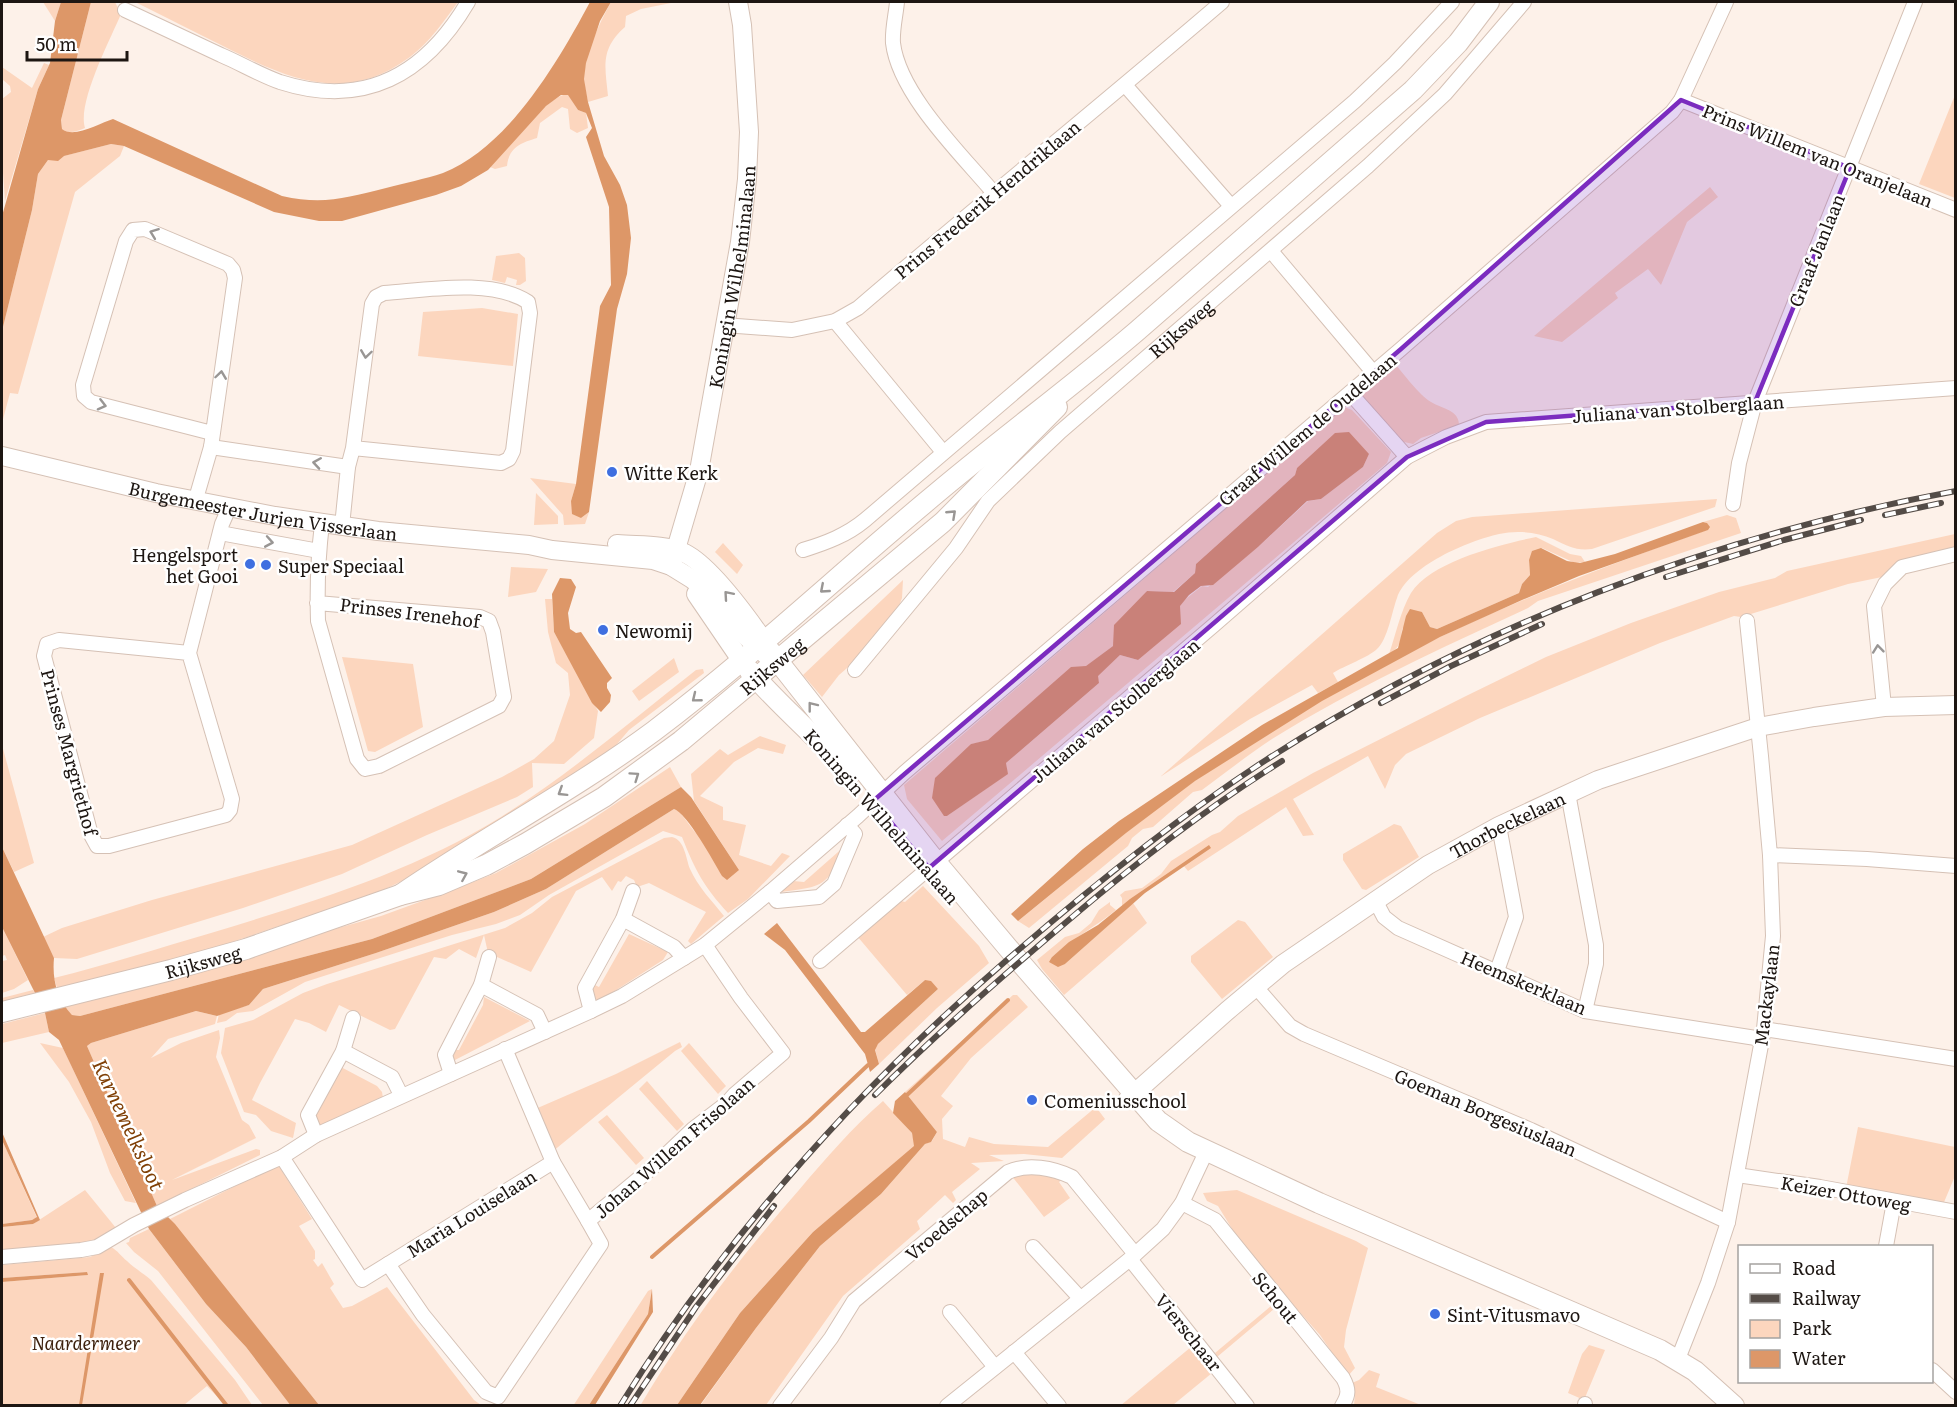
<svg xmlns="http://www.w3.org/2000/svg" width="1957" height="1407" viewBox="0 0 1957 1407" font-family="Literata,serif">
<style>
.green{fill:#fcd6be;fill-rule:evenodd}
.water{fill:#dd9768}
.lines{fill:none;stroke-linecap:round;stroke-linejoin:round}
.stream{stroke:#dd9768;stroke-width:4}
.minor-casing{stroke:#d5c1b5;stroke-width:16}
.tertiary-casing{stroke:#d5c1b5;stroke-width:20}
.secondary-casing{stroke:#d5c1b5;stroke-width:22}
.minor{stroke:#fff;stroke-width:14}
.tertiary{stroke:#fff;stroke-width:18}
.secondary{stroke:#fff;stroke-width:20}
.rail-casing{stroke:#544c47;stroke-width:6}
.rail{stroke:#fff;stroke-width:4;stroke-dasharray:11;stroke-linecap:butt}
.oneway{stroke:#999694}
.marked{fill:#7b2cbf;fill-opacity:0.2;stroke:#7b2cbf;stroke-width:4.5;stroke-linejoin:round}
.poi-dot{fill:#3f6fe0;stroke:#fff;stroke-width:2}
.labels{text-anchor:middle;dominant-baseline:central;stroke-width:5;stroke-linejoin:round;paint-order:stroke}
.street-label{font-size:18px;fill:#1d1612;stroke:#fff}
.poi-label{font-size:18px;fill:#1d1612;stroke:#fff;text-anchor:start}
.park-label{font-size:18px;font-style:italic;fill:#3d210d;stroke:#fff}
.water-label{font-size:20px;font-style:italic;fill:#804006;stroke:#fff}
</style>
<rect width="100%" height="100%" fill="#fdf1e9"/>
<path class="green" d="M43 2H61L55 21Z
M91 2H115L121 14C110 40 77 103 85 128 77 131 69 135 62 129L61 120Z
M135 2H458C444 21 430 42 410 57 344 106 286 78 221 45 192 31 164 16 135 2Z
M611 2H676L641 9 626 16 625 27C600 49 605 66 608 96L588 102C587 95 584 86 584 79 584 55 600 22 611 2Z
M44 63 49 65 38 89 5 201 2 159V99L11 92 10 86 2 79V67L32 88Z
M568 94 578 110 586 113 588 128 577 133 570 129 568 109 562 107 540 123 537 138C521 143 509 147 507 166L495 169 490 167C505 150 547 95 568 94Z
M1955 95V198L1919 184Z
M111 144 124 146 120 156 75 192 18 394 10 393 2 423V331L32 210 38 174 48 160Z
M1710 187 1718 197 1687 222 1661 285 1648 269 1615 293 1618 298 1562 342 1534 336Z
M519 253 525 258 526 281 520 285H516L517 280 507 277 505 283 492 280 496 256Z
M482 308 518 314 513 366 418 356 423 312Z
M1394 363C1404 374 1419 395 1431 402 1443 409 1459 410 1459 425L1421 438 1413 444 1400 441 1361 395 1363 389Z
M1344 407 1352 410 1391 452 1387 463 942 841 907 799 904 785ZM1369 454 1363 467 1321 499 1308 501 1258 547 1208 587 1202 586 1182 602 1138 660 1120 655 1097 676 1099 683 1006 763 1007 774 947 816H944L971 744 988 741 1113 646 1147 591 1173 592 1195 573 1196 564 1295 475 1297 468Z
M530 478 576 484 571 501 581 518 589 512 585 524 564 525 563 515Z
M536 493 558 516V524L534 525Z
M1717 499 1715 507 1592 549C1576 551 1568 546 1553 539 1537 532 1517 530 1499 534 1468 541 1408 566 1397 598 1392 611 1388 639 1377 649 1369 657 1344 666 1333 673L1338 682 1318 693 1312 685 1250 719 1160 777 1437 533 1456 521 1472 517Z
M1727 515 1736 518 1741 533 1538 601 1528 608C1441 648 1354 688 1272 739 1248 755 1225 773 1202 790L1193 792 1153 827 1143 829 1132 838 1128 846 1029 928 1018 921C1077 874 1134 823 1196 780 1272 729 1359 675 1442 636 1529 595 1617 562 1707 530V523L1703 522Z
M1955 534V549L1917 557 1895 564 1882 577 1848 584 1741 617 1734 616 1660 643 1480 718 1406 754 1395 765 1385 789 1368 756 1293 799 1314 835 1303 836 1286 807 1188 871 1183 865 1210 848 1209 846 1122 906V898L1120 895 1125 891 1142 888 1161 874 1171 861 1212 835 1220 832 1238 816 1313 773 1466 696 1546 657 1631 623 1719 592 1775 578 1787 571Z
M1536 537 1570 554 1581 556 1585 562 1575 563 1542 548 1529 560 1530 575 1522 584 1519 593 1437 629 1430 627 1422 612 1402 629C1401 642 1400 647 1389 654 1396 634 1400 612 1411 593 1431 561 1502 544 1536 537Z
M723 543 743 565 737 574 715 552Z
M511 567 548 569 536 592 508 597Z
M903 580 902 598 896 614 861 656 839 675 822 697 803 675Z
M545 599H552L554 632 598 711 594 738 564 764 532 763 533 787 517 797 427 835 342 874 243 908 77 959 54 958 43 937 62 928 152 900 352 845 502 777 534 759 554 741 570 695 568 673 556 663 548 632Z
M342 657 413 664 423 727 375 752 368 751Z
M674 658 679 672 639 701 632 691Z
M703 669 704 673 629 730 612 750 452 857 375 894 187 957 58 991 54 978C107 965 159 948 211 933 309 903 413 872 501 817 570 774 632 720 696 670Z
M760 736 786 745 783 754 758 748 734 762 700 796 723 807V820L746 825 739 855 771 866 782 853 790 856 748 899 728 913C704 887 695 870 682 837L663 831 549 895 520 915 496 924 452 935 305 982 253 1011 237 1013 226 1021 217 1023 219 1014 249 1005 263 989 376 953 494 912 546 889 674 809 679 811 694 831 739 870 694 801 691 774 720 749 728 755Z
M2 745 34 863 14 872 2 847Z
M670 767 681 787 531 879 372 939 80 1016 72 1015 63 1005 381 916 458 888 496 873 585 824Z
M1394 824 1401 826 1419 857 1366 890 1362 889 1343 860V854Z
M672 837C685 840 686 859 690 869 698 887 712 901 724 916L691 944 688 941 706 912 649 883 637 887 634 880 626 876 621 882 618 881 612 891 602 877 576 891 531 972 488 953 484 935 476 958 459 949 446 959 434 957 395 1029 390 1030 339 1005 326 1032 309 1023 295 1019 260 1083 252 1100 296 1123 293 1138 271 1131 256 1115 244 1112 221 1053 225 1028 253 1020 303 993 327 984 505 928 532 913 552 897 664 838Z
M846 845C826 887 826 886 781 892L793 881 804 882Z
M923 886 979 946 989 963 937 1008 879 1064 875 1049 878 1044 938 989 925 980 907 995 857 936 897 900 905 902Z
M1110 902V905L1116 910C1095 927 1072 939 1052 957L1065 964 1133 903 1147 923 1064 995 1042 969 1037 960 1065 937 1079 933 1091 923 1099 910Z
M1238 920 1245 922 1273 957 1222 999 1191 962V956Z
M2 927 28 980 14 989 2 993V961L7 960 5 955 2 956Z
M629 934 668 952 663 960 599 1001 590 996 593 984 599 987Z
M33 990 37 997 2 1004V998Z
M1013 995H1017L1028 1007 971 1058 941 1096 953 1106 942 1119 943 1139 965 1147 969 1137 994 1144 1048 1147 1096 1107 1105 1119 1062 1158 1024 1154 989 1155 1004 1161 971 1163 980 1169 952 1192 956 1200 953 1203 945 1195 917 1221 920 1229 843 1296 766 1405 700 1406 756 1328 820 1246 881 1194 925 1144 932 1141 937 1132 905 1092Z
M484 997 530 1021 455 1060 450 1057 454 1050H459L483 1005Z
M196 1011 217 1016 215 1024 168 1039 151 1058 181 1043 219 1030 220 1038 216 1057 242 1120 249 1125 256 1138 172 1180 256 1149 260 1150V1155L157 1206 87 1046 91 1043Z
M45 1013 49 1032 2 1043V1024Z
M680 1042 682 1047 675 1051 552 1152 533 1110 616 1074Z
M40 1043 63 1048 136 1203 125 1201 110 1173 91 1122 69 1082Z
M689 1043 726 1086 718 1094 681 1051Z
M339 1066 377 1086 382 1092 383 1098 314 1130 310 1109Z
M647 1081 684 1124 677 1131 639 1089Z
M883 1101 912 1133 915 1146 813 1232 740 1313 677 1405 640 1406C686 1328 740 1257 799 1190 826 1158 852 1128 883 1101Z
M607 1115 644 1158 636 1165 598 1122Z
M1858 1127 1955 1147V1176L1942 1207 1846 1188Z
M2 1140 37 1218 32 1220 2 1224Z
M279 1166 312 1219 299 1226 315 1251V1259L313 1260 318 1267 322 1263 334 1284 330 1288 343 1308 352 1306 387 1287 474 1400 481 1405H319L170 1219 271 1168Z
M1018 1169 1066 1176 1059 1182 1070 1198 1044 1217 1011 1175Z
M85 1190 116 1228 93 1243 2 1252V1227L33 1224Z
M1237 1190 1356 1241 1368 1248 1346 1330 1344 1347 1355 1368 1348 1376 1320 1335 1280 1290 1234 1232 1218 1206 1207 1201 1203 1193Z
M149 1229 206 1304 246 1347 291 1405H263L158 1271 134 1252 126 1243 129 1242 130 1238Z
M111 1247C118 1251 121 1256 127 1261 134 1268 143 1273 151 1280L235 1380 252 1405H225L207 1386 184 1405H2V1282L87 1275V1272L2 1278V1265L90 1257Z
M652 1289 648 1314 589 1405 573 1406 648 1291Z
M1271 1306 1274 1309 1217 1357 1215 1353Z
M1589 1345 1605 1350 1584 1400 1568 1393 1582 1354Z
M1191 1347 1206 1361 1212 1373 1173 1405 1120 1406Z
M1369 1370 1380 1374 1376 1387 1421 1405H1354L1355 1395 1352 1383 1359 1380Z"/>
<path class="water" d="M61 2H91L61 120 62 129C74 139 100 123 113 119L282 196C323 205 346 198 386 188 404 183 425 179 443 173 508 148 559 60 590 2H611L600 21 586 63 584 79 588 102 604 156 620 185 627 205 631 238 627 274 617 309 589 512 581 518 572 514 571 501 576 484 600 306 611 285 609 207 586 137 592 128 586 113 578 110 568 95H561L546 106 488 170 461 186 436 195 342 221H319L274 212 124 146 111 144 64 156 58 161 48 160 38 174 32 210 2 331V216L38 89 50 63 55 21Z
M1349 432 1369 454 1363 467 1321 499 1307 501 1258 547 1213 585 1201 586 1189 595 1180 606 1181 624 1138 660 1120 655 1098 676 1099 683 1006 763 1008 774 947 816H944L932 798 935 778 971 744 988 740 1071 667 1086 666 1113 646 1114 625 1147 591 1174 592 1195 573 1196 564 1295 475 1297 468 1335 433Z
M1703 522 1707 523 1710 527 1708 530 1579 576 1522 600 1440 637 1322 701 1195 781 1126 833 1018 921 1011 914 1083 849 1119 821 1262 725 1398 648 1406 616 1410 609 1422 612 1430 627 1437 629 1519 593 1522 584 1530 575 1529 560 1532 551 1541 548 1567 561 1580 563 1615 554Z
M560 578 571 579 576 587 568 613 570 629 576 633 581 632 612 678 607 683V688L611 695 610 702 601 712 592 703 554 632 552 594Z
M681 787 691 797 739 870 727 880 722 876C714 862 687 813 674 809L546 889 494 912 376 953 263 989 249 1005 217 1016 196 1011 91 1043 87 1046 157 1206 175 1224 319 1405 291 1406 246 1347 206 1304 149 1229 59 1040 49 1032 45 1013 2 927V847L54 958C52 980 57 999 72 1015L80 1016 372 939 531 879Z
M1209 845 1211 848 1145 893 1065 964 1058 967 1049 962 1052 957 1069 942 1098 925 1130 899Z
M777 923 861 1032H865L925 980 931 981 938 989 878 1044 875 1050 879 1064 870 1072 865 1054 785 950 764 934Z
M905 1092 937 1132 931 1142 925 1144 881 1194 820 1246 756 1328 700 1405H677L740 1313 813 1232 914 1146 912 1133 893 1113 895 1101Z
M2 1132 40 1220 33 1224 2 1227V1224L32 1220 37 1217 2 1140Z
M87 1272 88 1275 2 1282V1278Z
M100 1273H104L82 1405H79Z
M652 1289 653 1312 595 1405H589L648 1314Z"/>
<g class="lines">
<path class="stream" d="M907 1095 1008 1000
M652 1257 809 1121 868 1065
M129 1280 227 1406"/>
<g class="minor-casing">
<g id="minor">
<path d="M897 2C896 14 892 30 893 43 899 94 961 154 993 192"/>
<path d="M125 10C157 25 189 40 221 55 240 63 260 75 280 82 364 109 425 75 468 2"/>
<path d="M1125 85 1231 206"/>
<path d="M1681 100 1956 210"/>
<path d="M1271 251 1373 372"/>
<path d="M835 321 943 452"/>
<path d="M724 325 792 330 835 321 858 308C978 205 1102 105 1222 2"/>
<path d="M1350 393 1407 457"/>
<path d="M211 447 348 467"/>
<path d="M195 502 211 447 235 278 233 270 228 264 145 229 133 230 126 241 83 385 84 396 91 402 212 433"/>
<path d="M1733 504 1739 463 1755 402 1915 2"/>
<path d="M342 526 348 467 353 448 501 463 509 459 513 451 530 313 528 302C491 278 426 290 384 293L376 297 372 304 353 448"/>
<path d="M220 533 319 551"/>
<path d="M803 550C826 543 847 535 865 520L1355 101 1395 63 1452 2"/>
<path d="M317 603 480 617 489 621 493 632 504 697 499 706 379 766 365 769 357 759 318 621C317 588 318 556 322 524"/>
<path d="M189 653 59 640 47 644 44 656 91 835 97 846H109L226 815 230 810 232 799 189 653 222 524 229 508"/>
<path id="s1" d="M855 670 956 548 988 501 1060 432 1368 166 1445 94 1524 2"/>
<path d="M1884 707 1874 606 1885 584 1902 567 1956 554"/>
<path d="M1568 793 1596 945V964L1585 1011"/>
<path d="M1770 855 1867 859 1956 866"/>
<path d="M770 892 777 901 819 897 834 884 855 834 847 825"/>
<path d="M1375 900 1384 917 1398 928 1585 1011 1762 1039"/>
<path d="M623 919 674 947 684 958"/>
<path d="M820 961 1214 625 1407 457 1446 437 1486 422 1956 388"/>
<path d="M1497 971 1516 917 1499 826"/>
<path d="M481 985 537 1015 545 1032"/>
<path d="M1256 987 1290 1026 1304 1034 1531 1130 1728 1222"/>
<path d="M591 1011 585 988 623 919 633 891"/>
<path d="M1764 1029 1956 1059"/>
<path d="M505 1049 553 1162 588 1221"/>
<path d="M343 1051 392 1077 401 1095"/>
<path d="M451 1074 445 1055 481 985 489 957"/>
<path d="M316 1135 308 1115 343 1051 353 1018"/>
<path d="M282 1157 362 1280 388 1264 423 1315 486 1392 498 1397 601 1244 588 1221 654 1166 693 1129 727 1103 735 1094 783 1053 741 998 705 945"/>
<path d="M1737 1175 1820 1187 1956 1212"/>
<path d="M1182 1203 1215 1220 1343 1378C1349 1389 1349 1395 1342 1406"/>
<path d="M1886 1246 1894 1202"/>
<path d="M1033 1247 1080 1298"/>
<path d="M2 1257 81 1250 97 1247 134 1225 185 1200 282 1157 316 1135 591 1011 622 996 684 958 705 945 770 892 858 816 904 773 1401 349 1672 112 1681 100 1726 2"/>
<path d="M1130 1259 1247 1406"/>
<path d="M388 1264 553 1162"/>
<path d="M950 1312 995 1367"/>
<path d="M1014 1352 1059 1406"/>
<path d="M1678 1359 1708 1283 1728 1222 1764 1029 1773 936 1770 855 1761 756 1747 621"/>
<path d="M1932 1370 1956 1392"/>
<path d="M780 1406 831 1338 854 1301 1008 1172C1028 1163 1053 1168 1072 1177L1135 1254"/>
<path d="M947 1406 1130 1259 1163 1229 1182 1203 1207 1150"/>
<path d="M1585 1406V1404"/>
</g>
</g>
<g class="tertiary-casing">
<g id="tertiary">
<path id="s2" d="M2 456 156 493 275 516 378 531 529 545 552 550 653 560 671 566 692 579 705 589 739 630 768 657"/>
<path d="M617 544C638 546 663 544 682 552 708 562 748 618 764 641"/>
<path id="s3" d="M671 566 699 471 740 242 747 179 749 132 742 25 738 2"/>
<path d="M696 594 741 660"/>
<path id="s4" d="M1128 1099 1227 1011 1283 964 1428 865 1499 826 1598 780 1758 727 1814 717 1884 707 1956 705"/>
</g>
</g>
<g class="secondary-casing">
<g id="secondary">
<path d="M770 651 936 862 1019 961 1158 1121 1188 1142 1319 1203 1660 1350 1695 1371 1734 1406"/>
<path d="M749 670C780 707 818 737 850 774"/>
<path d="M400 895C483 838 573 791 654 731 749 659 835 578 926 502 995 443 1068 390 1137 331L1413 90 1458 43 1489 2"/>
<path id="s5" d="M2 1012 171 970 246 949 400 895 439 885 486 865 525 844 604 797 681 741 943 522 1057 407"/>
</g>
</g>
<use href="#minor" class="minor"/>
<use href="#tertiary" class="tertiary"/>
<use href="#secondary" class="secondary"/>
<g class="rail-casing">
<path id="rail" d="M1885 515 1941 503
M1666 577 1784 540 1861 520
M1381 703 1451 666 1542 624
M875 1095C935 1035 999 979 1064 924 1133 865 1205 809 1282 761
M620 1406C725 1236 857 1089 1008 959 1090 888 1175 819 1266 760 1475 626 1712 536 1956 491
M630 1406 696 1307 774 1206"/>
</g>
<use href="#rail" class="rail"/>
</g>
<defs><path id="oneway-chevron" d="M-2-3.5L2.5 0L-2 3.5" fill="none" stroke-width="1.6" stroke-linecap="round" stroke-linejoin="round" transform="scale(1.5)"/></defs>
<g class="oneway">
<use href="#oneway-chevron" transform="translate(154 233) rotate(-159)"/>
<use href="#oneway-chevron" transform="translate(366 354) rotate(98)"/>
<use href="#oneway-chevron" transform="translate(221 375) rotate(-82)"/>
<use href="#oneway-chevron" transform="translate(102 405) rotate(14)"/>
<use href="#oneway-chevron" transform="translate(317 463) rotate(-171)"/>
<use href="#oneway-chevron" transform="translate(952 514) rotate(-43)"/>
<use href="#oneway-chevron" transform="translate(269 542) rotate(10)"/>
<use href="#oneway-chevron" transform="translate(824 589) rotate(139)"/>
<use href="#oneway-chevron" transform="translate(728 595) rotate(-131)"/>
<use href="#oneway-chevron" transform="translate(1878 649) rotate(-96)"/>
<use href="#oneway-chevron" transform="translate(696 698) rotate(141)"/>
<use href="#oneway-chevron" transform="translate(812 706) rotate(-128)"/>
<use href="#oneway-chevron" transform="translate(635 776) rotate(-35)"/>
<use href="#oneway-chevron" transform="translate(562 792) rotate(148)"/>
<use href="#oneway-chevron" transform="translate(463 875) rotate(-23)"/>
</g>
<path class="marked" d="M1681 100 1850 168 1755 402 1486 422 1407 457 929 868 873 801 1401 349Z"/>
<g class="poi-dot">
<circle cx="612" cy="472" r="6"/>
<circle cx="250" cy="564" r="6"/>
<circle cx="266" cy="565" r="6"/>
<circle cx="603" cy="630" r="6"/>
<circle cx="1032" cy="1100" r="6"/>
<circle cx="1435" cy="1314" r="6"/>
</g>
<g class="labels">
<g class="street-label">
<text transform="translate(1818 155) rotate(22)">Prins Willem van Oranjelaan</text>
<text transform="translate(987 199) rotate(-40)">Prins Frederik Hendriklaan</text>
<text transform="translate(1816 250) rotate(-68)">Graaf Janlaan</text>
<text stroke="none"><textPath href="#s3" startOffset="296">Koningin Wilhelminalaan</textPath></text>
<text stroke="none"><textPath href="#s1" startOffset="474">Rijksweg</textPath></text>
<text transform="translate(1678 408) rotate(-4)">Juliana van Stolberglaan</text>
<text transform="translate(1307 429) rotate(-40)">Graaf Willem de Oudelaan</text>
<text stroke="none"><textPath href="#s2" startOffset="267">Burgemeester Jurjen Visserlaan</textPath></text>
<text transform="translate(410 612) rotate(7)">Prinses Irenehof</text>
<text stroke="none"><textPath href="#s5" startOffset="856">Rijksweg</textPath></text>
<text transform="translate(1115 710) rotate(-40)">Juliana van Stolberglaan</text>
<text transform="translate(70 752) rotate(75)">Prinses Margriethof</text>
<text transform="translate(882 816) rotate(49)">Koningin Wilhelminalaan</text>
<text stroke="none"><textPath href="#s4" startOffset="470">Thorbeckelaan</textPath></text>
<text stroke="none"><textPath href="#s5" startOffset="207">Rijksweg</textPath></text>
<text transform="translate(1524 982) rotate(23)">Heemskerklaan</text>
<text transform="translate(1766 995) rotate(-83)">Mackaylaan</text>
<text transform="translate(1486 1112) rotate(23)">Goeman Borgesiuslaan</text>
<text transform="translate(674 1147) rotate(-41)">Johan Willem Frisolaan</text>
<text transform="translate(1846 1193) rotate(10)">Keizer Ottoweg</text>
<text transform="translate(471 1213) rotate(-32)">Maria Louiselaan</text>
<text transform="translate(946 1224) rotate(-40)">Vroedschap</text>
<text transform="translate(1276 1297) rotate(51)">Schout</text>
<text transform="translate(1189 1332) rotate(51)">Vierschaar</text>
</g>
<g class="poi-label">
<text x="624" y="472">Witte Kerk</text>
<text x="238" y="554" text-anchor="end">Hengelsport<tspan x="238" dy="21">het Gooi</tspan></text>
<text x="278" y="565">Super Speciaal</text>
<text x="615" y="630">Newomij</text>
<text x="1044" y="1100">Comeniusschool</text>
<text x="1447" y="1314">Sint-Vitusmavo</text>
</g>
<g class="park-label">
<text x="86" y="1342">Naardermeer</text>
</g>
<g class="water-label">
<text transform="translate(130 1124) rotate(65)">Karnemelksloot</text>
</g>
</g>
<rect width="1957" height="1407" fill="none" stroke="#1d1612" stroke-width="6"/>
<rect x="1738" y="1245" width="195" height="138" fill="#ffffff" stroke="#a5a2a0" stroke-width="1.5"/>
<rect x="1750" y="1264" width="30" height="9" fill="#ffffff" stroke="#a5a2a0" stroke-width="1.5"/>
<text x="1792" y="1275" font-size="18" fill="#1d1612">Road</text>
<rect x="1750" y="1294" width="30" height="9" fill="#544c47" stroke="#a5a2a0" stroke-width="1.5"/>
<text x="1792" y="1305" font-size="18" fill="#1d1612">Railway</text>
<rect x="1750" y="1320" width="30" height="18" fill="#fcd6be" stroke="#a5a2a0" stroke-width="1.5"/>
<text x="1792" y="1335" font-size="18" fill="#1d1612">Park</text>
<rect x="1750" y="1350" width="30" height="18" fill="#dd9768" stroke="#a5a2a0" stroke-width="1.5"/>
<text x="1792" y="1365" font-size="18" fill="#1d1612">Water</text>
<path d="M27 51v9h100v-9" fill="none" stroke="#1d1612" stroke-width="3"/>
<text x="36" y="51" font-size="18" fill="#1d1612" stroke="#ffffff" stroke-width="4.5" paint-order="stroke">50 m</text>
</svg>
